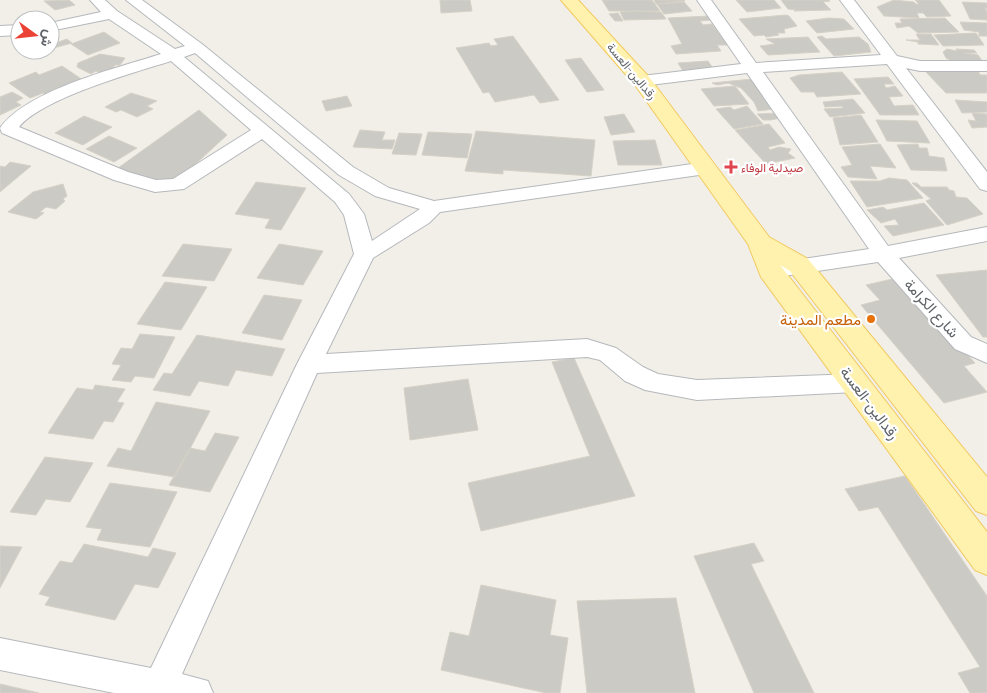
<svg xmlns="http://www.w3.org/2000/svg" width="987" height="693" viewBox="0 0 987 693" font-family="Manrope,Vazirmatn,sans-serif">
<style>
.building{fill:#cccac5;stroke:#d6d1c6}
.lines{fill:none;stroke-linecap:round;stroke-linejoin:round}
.minor-casing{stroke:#b5b8bc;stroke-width:2}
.primary-casing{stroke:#f2c960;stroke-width:2}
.minor{fill:#fff;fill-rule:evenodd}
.primary{fill:#fff2af;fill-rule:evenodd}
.health-dot{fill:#e0444e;stroke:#fff;stroke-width:2}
.food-dot{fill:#e8710a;stroke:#fff;stroke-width:2}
.labels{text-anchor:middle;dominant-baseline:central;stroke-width:4.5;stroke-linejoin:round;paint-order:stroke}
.far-street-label{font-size:12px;fill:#5f6368;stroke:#fff}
.far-health-label{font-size:12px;fill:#be3a42;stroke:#fff;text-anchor:start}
.street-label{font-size:15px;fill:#5f6368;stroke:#fff}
.food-label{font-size:15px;fill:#c56008;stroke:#fff;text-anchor:end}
</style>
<rect width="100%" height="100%" fill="#f1efe8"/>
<path class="building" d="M69 0 75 5 55 10 44 1Z
M440 0H470L472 11 441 13Z
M602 0H652L660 11H609Z
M654 0H683L685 1 656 4Z
M736 0H774L781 8 747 12Z
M781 0H828L830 1 823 2 831 10 794 11 796 10 788 9Z
M894 0 914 2 916 4H919L915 0H939L951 16 927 17 923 13H917L919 18 884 16 877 7Z
M684 2 692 11 664 14 657 4Z
M962 2 987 3V9L984 8 987 11V20L970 19Z
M635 11 661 12 666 19 624 20 620 12Z
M618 13 623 21H615L609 14Z
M786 15 789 16 797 26 784 29 785 33H777L779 35 766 37 764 35 754 36 739 19Z
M709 16 711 20 700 21 703 25 712 24 727 45H717L721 51 676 54 671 46 682 44 668 18Z
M829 18 844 19 854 29 817 33 806 21Z
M945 18 959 32 918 33 909 26 897 28 895 23H902L900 19Z
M960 22 987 23V36H979V32L964 30Z
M104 32 120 43 88 55 71 44Z
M976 33 984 45 943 46 934 35Z
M916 34H931L939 45 918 44V42L906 40H920Z
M513 36 559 100 540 103 534 95 495 102 489 92 483 93 456 48 489 43 491 46 498 45 494 39Z
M822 36 826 39 859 37 868 44 871 52 834 56 817 37Z
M808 37 820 52 768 55 760 46 775 44 766 39Z
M67 39 72 43 50 49V45Z
M947 49 957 51 956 49 974 50 977 53H965L978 55 983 62 956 63 946 58 943 52Z
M100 54 125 58 120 65H115L109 74 104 75 96 71 91 74 77 67 78 63Z
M581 58 604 90 587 92 565 60Z
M708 61 713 68 683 71 678 63Z
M62 66 86 82 49 97 43 93 30 98 9 83 36 72 39 75Z
M924 70H978L980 75H987V93H946Z
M842 72 861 94 817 97 814 92H801L790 78 799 75Z
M888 77 894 84H884L886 88 895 86 903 96 889 97 894 106 913 105 919 115H880L854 79Z
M752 79 775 109 758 111 754 102 741 88 728 83 717 85 712 83Z
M735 86 749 104 714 106 701 89Z
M12 92 23 98 16 102 21 105 0 115V97Z
M131 93 157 101 147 106 153 109 137 117 121 110 116 112 105 107Z
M347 96 352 106 326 111 322 101Z
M853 99 865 113 830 117 824 109 843 108 842 106 825 107 823 102Z
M955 100 987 102V112L962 113Z
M747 106 763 124 734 129 716 109 730 107 734 110Z
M199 110 227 135 177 181 162 183 118 168Z
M778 113 780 118 771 120H763L757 114Z
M972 113 987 114V127L972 128 968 120 976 121Z
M624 114 635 132 611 135 604 117Z
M861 115 878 142 840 145 833 118Z
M84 116 112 127 83 145 55 133Z
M876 120 917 121 930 143 887 141Z
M769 124 785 143 768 147 770 150 779 147 791 149 788 153 795 158 766 164 735 130Z
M360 130 385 132 382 140H395L392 149 353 147Z
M476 131 595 140 591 176 503 170V174L465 171Z
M428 132 472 134 467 158 422 155Z
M399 133 422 134 416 155 392 154Z
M109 136 137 148 114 162 86 149Z
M655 140 662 165H618L613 141Z
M880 144 896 168 870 166 877 179 848 177 841 167 852 165 842 147Z
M918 144 919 148H927L929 156 944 158 947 171 911 170 897 145Z
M10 162 31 166 0 192V166L5 167Z
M889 178 907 180 923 198 867 207 850 181H880Z
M256 182 306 188 281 230 265 228 270 219 235 214Z
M912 183H917L921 187H947L949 190 954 191 956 197 967 198 983 214 947 225 926 201 931 199Z
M63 184 67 196 63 199 65 201 56 209 46 207 40 212 44 213 36 219 8 212 33 192Z
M924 203 944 225 893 236 884 226 899 225 895 219 881 223 867 210 883 207 887 210Z
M183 244 232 249 214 281 162 276Z
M279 244 323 251 303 285 257 278Z
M987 270V337H983L936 275Z
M897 278 975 363 964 366 987 392 944 403 861 305 880 300 866 285Z
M165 282 207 287 181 330 137 324Z
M264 295 302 300 282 340 242 333Z
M140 334 175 337 154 378 135 376 131 382 112 380 121 365 112 364 121 348 132 349Z
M197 335 285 349 272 376 236 370 228 386 199 381 190 396 153 390 164 373 172 374Z
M574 358 635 496 481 531 468 483 590 456 552 362Z
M468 379 478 430 410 440 404 388Z
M95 385 125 389 117 402 124 403 113 422 104 421 93 439 48 433 77 388 93 390Z
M156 402 210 411 175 477 107 466 118 448 131 451Z
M215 433 239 437 210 492 169 485 190 448 205 451Z
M45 457 93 463 70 502 46 499 36 515 10 512Z
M905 476 987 596V693H970L958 673 980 667 878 507 859 511 845 489Z
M110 483 177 492 150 547 97 540 102 529 86 527Z
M754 543 764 561 751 564 814 693H754L694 556Z
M84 544 148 557 153 548 176 553 158 588 135 584 115 620 45 605 50 597 39 594 60 561 72 563Z
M0 546 22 547 0 588Z
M481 585 556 600 550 635 568 638 560 693H546L441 670 450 632 469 636Z
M676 598 695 693H587L577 601Z
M0 684 39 693H0Z"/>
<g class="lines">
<g class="minor-casing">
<path id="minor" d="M90 0H105L117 11 175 49 185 46 126 0H142L202 44 353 167 389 188 434 201 706 162 713 164 715 168 713 172 706 174 440 212 429 223 373 258 326 354 587 339 616 348 643 367 658 374 697 380 855 374 864 376 867 383 864 390 855 392 697 400 645 390 625 381 600 360 587 357 317 373 182 674 208 681 213 693H114L0 670V638L151 668 297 364 354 254 344 215 335 202 262 139 184 189 155 192 114 180 2 133 0 128C27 90 117 68 161 54L109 19 50 31V23L101 12ZM195 53 339 175 375 196 420 209 372 241 364 214 349 194 184 57ZM171 61 251 130 173 179 156 180 128 172 19 127C43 98 133 73 171 61Z
M697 0H711L756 63 881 55 840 0H854L897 56 920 61H987V71H920L906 68 987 172V191L980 189 887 64 763 72 888 246 987 227V241L899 258 971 337 987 344V363L955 349 878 262 770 278 762 276 759 271 762 266 770 264 869 249 747 73 642 86 636 84 634 81 636 78 642 76 741 64Z
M20 25V35L0 36V26Z"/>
</g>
<g class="primary-casing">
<path id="primary" d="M561 0H578L649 77 769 237 808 259 987 477V515L976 511 790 271 780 265 987 532V575L975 570 761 277 748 244 635 85Z"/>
</g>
<use href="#minor" class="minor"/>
<use href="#primary" class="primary"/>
</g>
<path class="health-dot" d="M728.5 159.5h5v5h5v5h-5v5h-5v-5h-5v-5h5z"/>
<circle class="food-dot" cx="871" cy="319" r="5"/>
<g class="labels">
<g class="far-street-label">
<text transform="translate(632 71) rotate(50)">رقدالين-العسة</text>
</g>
<g class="far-health-label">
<text x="741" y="167">صيدلية الوفاء</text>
</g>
<g class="street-label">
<text transform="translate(932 308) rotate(48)">شارع الكرامة</text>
<text transform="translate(870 403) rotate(53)">رقدالين-العسة</text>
</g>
<g class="food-label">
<text x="861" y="319">مطعم المدينة</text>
</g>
</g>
<g transform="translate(35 35) rotate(105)"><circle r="24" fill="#ffffff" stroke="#bfc1c3"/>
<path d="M0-4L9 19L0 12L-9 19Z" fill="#ea4335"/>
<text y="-8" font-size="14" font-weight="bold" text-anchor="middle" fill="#5f6368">ش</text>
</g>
</svg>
